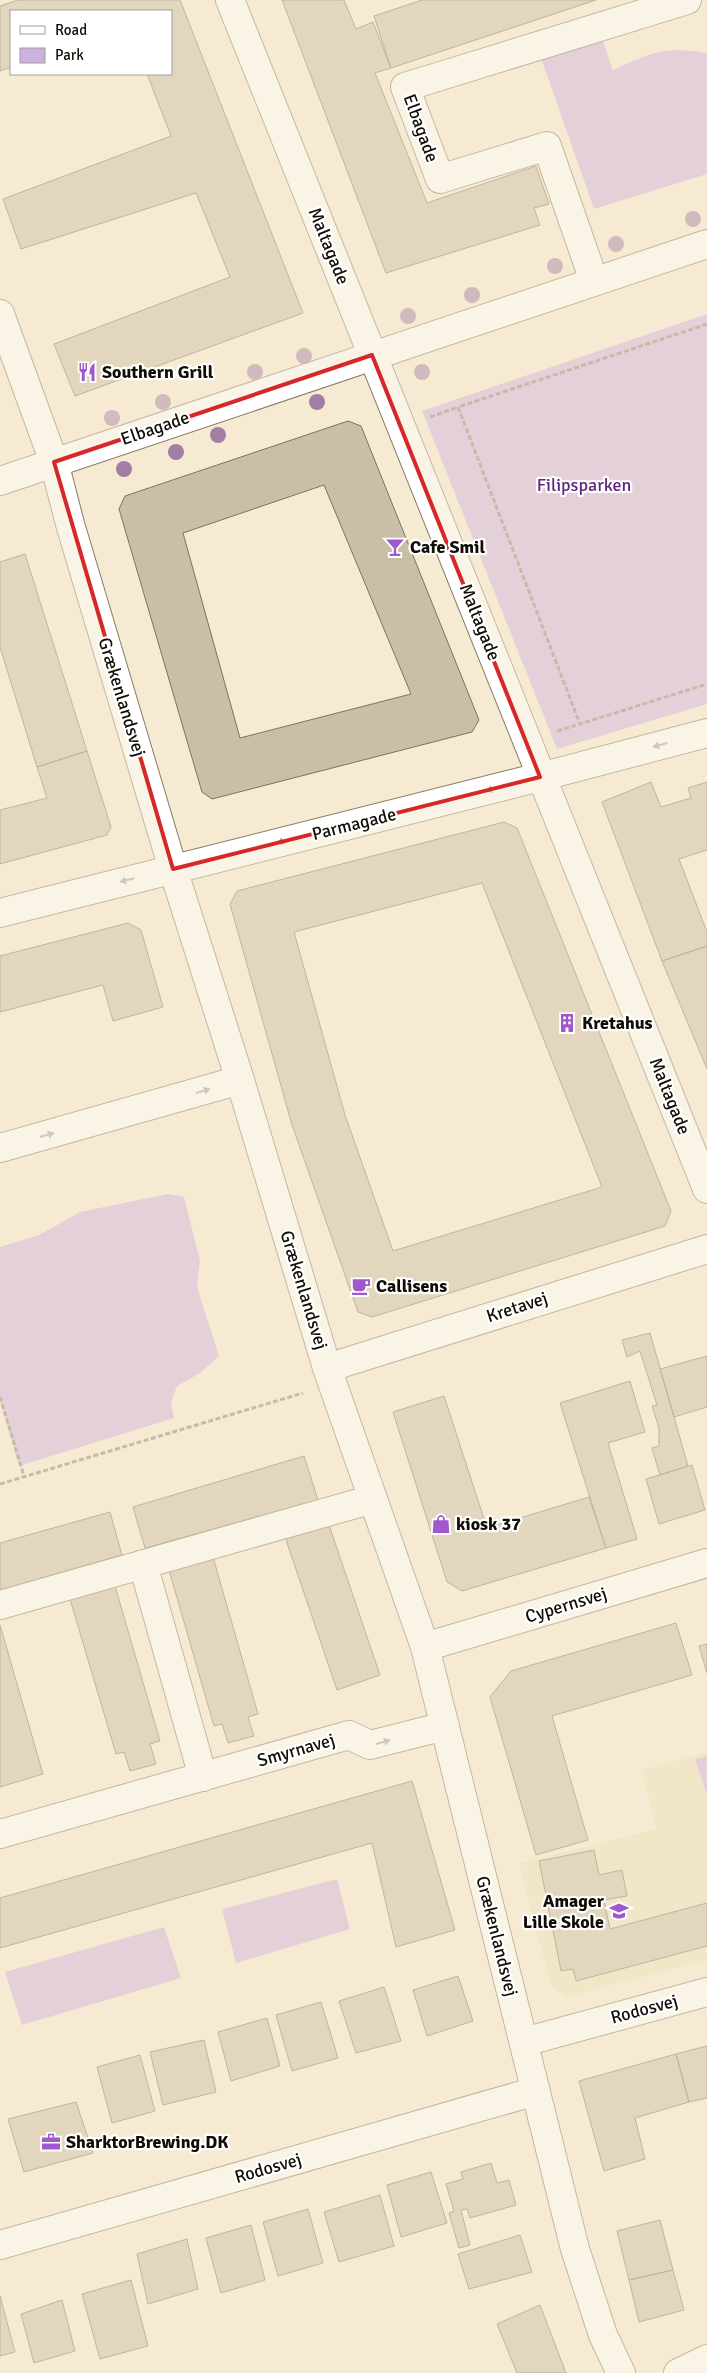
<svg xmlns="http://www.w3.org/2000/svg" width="707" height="2373" viewBox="0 0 707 2373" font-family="Signika,sans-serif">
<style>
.built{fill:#eee0bf}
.green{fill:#ccb0df}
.building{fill:#c9bea6;stroke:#7d735d;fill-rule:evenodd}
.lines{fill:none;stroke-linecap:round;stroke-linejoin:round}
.minor-casing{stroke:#857b65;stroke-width:30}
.path{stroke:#8a8271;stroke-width:3;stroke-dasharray:5 2.5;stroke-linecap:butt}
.minor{stroke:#fff;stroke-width:28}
.tree{fill:#a37ea4}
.oneway{fill:#a09e9b}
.marked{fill:none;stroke:#d62828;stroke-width:4;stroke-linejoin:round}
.labels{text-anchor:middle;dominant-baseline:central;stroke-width:4.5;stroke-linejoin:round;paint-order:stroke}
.street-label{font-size:18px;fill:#110d05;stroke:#fff}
.poi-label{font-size:18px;font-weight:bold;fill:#110d05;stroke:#fff;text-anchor:start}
.park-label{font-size:18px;fill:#5f257e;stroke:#fff}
</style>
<rect width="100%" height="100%" fill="#f6ebd2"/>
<path class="built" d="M707 1752V1960L566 1997 551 1987 519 1863 656 1829 642 1770Z"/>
<path class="green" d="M602 39 613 70C650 53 665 46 707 53V174L594 209 541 58Z
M707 314V704L557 749 422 411Z
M168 1194 184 1197 200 1261 197 1287 219 1356 200 1373 177 1386 171 1403 174 1418 19 1466 0 1399V1247L39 1235 80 1212Z
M707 1756V1796L695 1759Z
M337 1879 350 1929 236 1963 222 1909Z
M164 1927 181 1978 22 2025 5 1972Z"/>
<path class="building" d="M18 0H180L303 313 75 396 54 344 230 277 196 193 21 249 3 199 171 136 147 74H171V11H11V67L0 71V6Z
M282 0H344L356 29 373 22 391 68 375 73 427 203 536 166 549 204 534 208 540 225 386 273Z
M422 0H596L391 68 374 16Z
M348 421 361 426 479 720 472 732 212 799 202 792 119 509 125 496ZM324 485 411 694 240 738 183 533Z
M25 554 87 751 37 767 0 647V562Z
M87 751 111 827 107 835 0 864V810L47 798 37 767Z
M651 782 661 807 691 798 688 788 707 782V850L679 859 707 932V946L662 961 602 802Z
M504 822 517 828 671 1211 665 1226 372 1317 358 1312 292 1125 230 904 237 891ZM482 883 602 1187 393 1251 345 1115 294 932Z
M128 923 141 930 163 1007 113 1021 103 985 0 1012V956Z
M707 946V1069L662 961Z
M650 1333 688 1466 660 1475 652 1448 659 1446V1428L652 1406 657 1405 640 1351 627 1357 622 1340Z
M707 1356V1407L674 1417 660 1369Z
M630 1381 645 1432 608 1443 637 1539 606 1548 560 1403Z
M444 1396 487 1528 589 1497 606 1548 462 1591 447 1582 393 1412Z
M304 1456 318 1500 145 1548 133 1507Z
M692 1465 705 1510 659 1524 646 1479Z
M110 1512 122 1555 0 1590V1543Z
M328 1522 380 1675 337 1690 285 1537Z
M213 1557 258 1714 248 1717 254 1736 228 1743 222 1724 214 1726 169 1570Z
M115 1586 160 1741 150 1744 156 1764 130 1771 124 1752 116 1754 70 1599Z
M676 1623 692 1675 552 1716 588 1840 536 1855 490 1697 511 1671Z
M0 1625 43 1774 0 1787Z
M707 1644V1673L699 1646Z
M412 1781 455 1930 396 1947 372 1843 0 1948V1898Z
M594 1850 599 1875 622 1870 627 1896 604 1900 610 1929 707 1903V1946L576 1981 573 1969 561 1971 539 1861Z
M458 1976 473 2021 427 2036 413 1990Z
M384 1987 401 2041 356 2053 339 2001Z
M321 2002 338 2058 292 2071 276 2015Z
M267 2018 280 2066 231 2081 218 2032Z
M204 2040 216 2092 163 2105 150 2052Z
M707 2046V2098L689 2102 676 2054Z
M676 2054 689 2102 635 2118 645 2159 604 2171 579 2081Z
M140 2055 155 2111 112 2123 97 2067Z
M76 2102 93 2153 24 2172 8 2119Z
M491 2163 497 2183 509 2180 516 2205 470 2218 467 2209 461 2210 470 2245 459 2248 449 2213 454 2211 446 2184 463 2179 461 2172Z
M431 2172 447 2223 401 2237 387 2185Z
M380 2195 394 2246 339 2262 324 2212Z
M308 2209 323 2263 278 2276 263 2222Z
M660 2220 673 2270 629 2280 617 2231Z
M251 2225 265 2280 221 2293 206 2238Z
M520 2235 532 2272 469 2289 458 2254Z
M187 2239 198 2289 148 2304 137 2254Z
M673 2270 684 2310 639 2322 629 2280Z
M131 2280 148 2346 100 2359 82 2294Z
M0 2296 15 2352 0 2356Z
M62 2300 75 2351 34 2363 21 2314Z
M540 2305 566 2373H517L497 2324Z"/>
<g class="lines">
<g class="minor-casing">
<path id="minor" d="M230 0 707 1189
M594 281 547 146 440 179 405 87 687 0
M0 314 54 462 70 524 173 869 240 1080 327 1368 425 1647 575 2249 603 2335 621 2373
M0 481 707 244
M0 913 540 777 707 733
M0 1148 240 1080
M327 1368 707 1249
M143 1564 203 1777
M0 1605 373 1499
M425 1647 707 1563
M0 1834 349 1735 370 1745 445 1726
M524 2042 707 1992
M0 2245 536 2091
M678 2373 707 2359"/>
</g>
<path class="path" d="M707 324 458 407 580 724 707 684
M430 417 458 407
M557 731 580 724
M0 1397 24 1476
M0 1484 303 1393"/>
<use href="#minor" class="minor"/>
</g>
<g class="tree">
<circle cx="693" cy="219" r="8"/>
<circle cx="616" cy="244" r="8"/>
<circle cx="555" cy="266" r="8"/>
<circle cx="472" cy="295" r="8"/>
<circle cx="408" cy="316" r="8"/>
<circle cx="304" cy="356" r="8"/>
<circle cx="255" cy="372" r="8"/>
<circle cx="422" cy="372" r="8"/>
<circle cx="163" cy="402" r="8"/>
<circle cx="317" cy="402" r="8"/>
<circle cx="112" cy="418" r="8"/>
<circle cx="218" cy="435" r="8"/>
<circle cx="176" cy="452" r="8"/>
<circle cx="124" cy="469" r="8"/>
</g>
<defs><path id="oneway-solid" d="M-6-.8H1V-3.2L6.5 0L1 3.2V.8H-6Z" transform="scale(1.25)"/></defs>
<g class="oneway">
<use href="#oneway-solid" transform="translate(660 745) rotate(165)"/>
<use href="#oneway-solid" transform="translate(493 789) rotate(166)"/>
<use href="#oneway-solid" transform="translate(284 841) rotate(166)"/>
<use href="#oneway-solid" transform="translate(127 880) rotate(166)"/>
<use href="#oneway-solid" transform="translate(203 1091) rotate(-16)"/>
<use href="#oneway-solid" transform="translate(47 1135) rotate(-16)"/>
<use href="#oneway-solid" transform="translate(383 1742) rotate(-15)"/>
</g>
<path d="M0 0H707V2373H0ZM372 355 540 777 173 869 54 462Z" fill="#f6ebd2" fill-opacity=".55" fill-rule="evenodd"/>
<path class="marked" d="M372 355 540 777 173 869 54 462Z"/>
<defs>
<g id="restaurant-bare" transform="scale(1.5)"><path d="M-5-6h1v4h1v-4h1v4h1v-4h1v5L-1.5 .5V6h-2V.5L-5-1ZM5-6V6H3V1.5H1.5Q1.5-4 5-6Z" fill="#a158cc" stroke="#fff" stroke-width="2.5" paint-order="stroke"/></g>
<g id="bar-bare" transform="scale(1.5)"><path d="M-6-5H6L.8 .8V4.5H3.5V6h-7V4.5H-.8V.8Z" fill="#a158cc" stroke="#fff" stroke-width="2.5" paint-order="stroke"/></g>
<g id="building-bare" transform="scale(1.5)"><path d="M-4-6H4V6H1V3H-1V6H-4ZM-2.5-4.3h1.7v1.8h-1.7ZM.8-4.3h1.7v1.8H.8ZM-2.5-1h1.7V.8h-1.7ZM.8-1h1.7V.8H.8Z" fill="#a158cc" stroke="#fff" stroke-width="2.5" paint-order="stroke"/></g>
<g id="cafe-bare" transform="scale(1.5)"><path d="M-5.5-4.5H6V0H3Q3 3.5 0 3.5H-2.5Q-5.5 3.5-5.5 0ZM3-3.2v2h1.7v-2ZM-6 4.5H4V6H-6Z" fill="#a158cc" stroke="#fff" stroke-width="2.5" paint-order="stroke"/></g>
<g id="shop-bare" transform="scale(1.5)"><path d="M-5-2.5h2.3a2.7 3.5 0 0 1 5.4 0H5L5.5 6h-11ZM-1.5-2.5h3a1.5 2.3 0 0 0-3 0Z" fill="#a158cc" stroke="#fff" stroke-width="2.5" paint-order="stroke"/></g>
<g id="school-bare" transform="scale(1.5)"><path d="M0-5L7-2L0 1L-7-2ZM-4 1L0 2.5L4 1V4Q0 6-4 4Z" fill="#a158cc" stroke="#fff" stroke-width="2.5" paint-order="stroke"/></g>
<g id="office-bare" transform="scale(1.5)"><path d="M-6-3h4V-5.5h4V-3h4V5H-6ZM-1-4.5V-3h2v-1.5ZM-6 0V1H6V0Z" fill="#a158cc" stroke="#fff" stroke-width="2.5" paint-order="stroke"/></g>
</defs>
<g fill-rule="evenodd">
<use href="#restaurant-bare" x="87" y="372"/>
<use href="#bar-bare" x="395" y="547"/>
<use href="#building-bare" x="567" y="1023"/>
<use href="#cafe-bare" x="361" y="1286"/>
<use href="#shop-bare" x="441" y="1524"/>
<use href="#school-bare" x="619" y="1911"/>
<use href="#office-bare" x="51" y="2142"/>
</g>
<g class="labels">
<g class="street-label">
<text transform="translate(421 128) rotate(70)">Elbagade</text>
<text transform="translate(329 246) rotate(68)">Maltagade</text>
<text transform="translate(155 428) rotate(-19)">Elbagade</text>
<text transform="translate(480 622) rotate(68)">Maltagade</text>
<text transform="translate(122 697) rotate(73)">Grækenlandsvej</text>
<text transform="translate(354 824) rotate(-14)">Parmagade</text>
<text transform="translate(670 1096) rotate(68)">Maltagade</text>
<text transform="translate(304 1290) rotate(73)">Grækenlandsvej</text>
<text transform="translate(517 1307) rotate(-18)">Kretavej</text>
<text transform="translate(566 1605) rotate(-17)">Cypernsvej</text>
<text transform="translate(296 1750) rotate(-16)">Smyrnavej</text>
<text transform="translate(497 1936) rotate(76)">Grækenlandsvej</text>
<text transform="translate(644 2009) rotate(-15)">Rodosvej</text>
<text transform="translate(268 2168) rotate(-16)">Rodosvej</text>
</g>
<g class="poi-label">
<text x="102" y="372">Southern Grill</text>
<text x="410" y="547">Cafe Smil</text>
<text x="582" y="1023">Kretahus</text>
<text x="376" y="1286">Callisens</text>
<text x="456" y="1524">kiosk 37</text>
<text x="604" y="1901" text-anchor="end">Amager<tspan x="604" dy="21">Lille Skole</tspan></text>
<text x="66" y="2142">SharktorBrewing.DK</text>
</g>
<g class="park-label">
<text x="584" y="485">Filipsparken</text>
</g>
</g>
<rect x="10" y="10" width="162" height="65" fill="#ffffff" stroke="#a09e9b"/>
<rect x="20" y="26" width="25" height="8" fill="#ffffff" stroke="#a09e9b"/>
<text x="55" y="35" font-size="15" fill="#110d05">Road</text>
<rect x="20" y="48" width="25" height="15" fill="#ccb0df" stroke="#a09e9b"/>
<text x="55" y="60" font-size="15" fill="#110d05">Park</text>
</svg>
